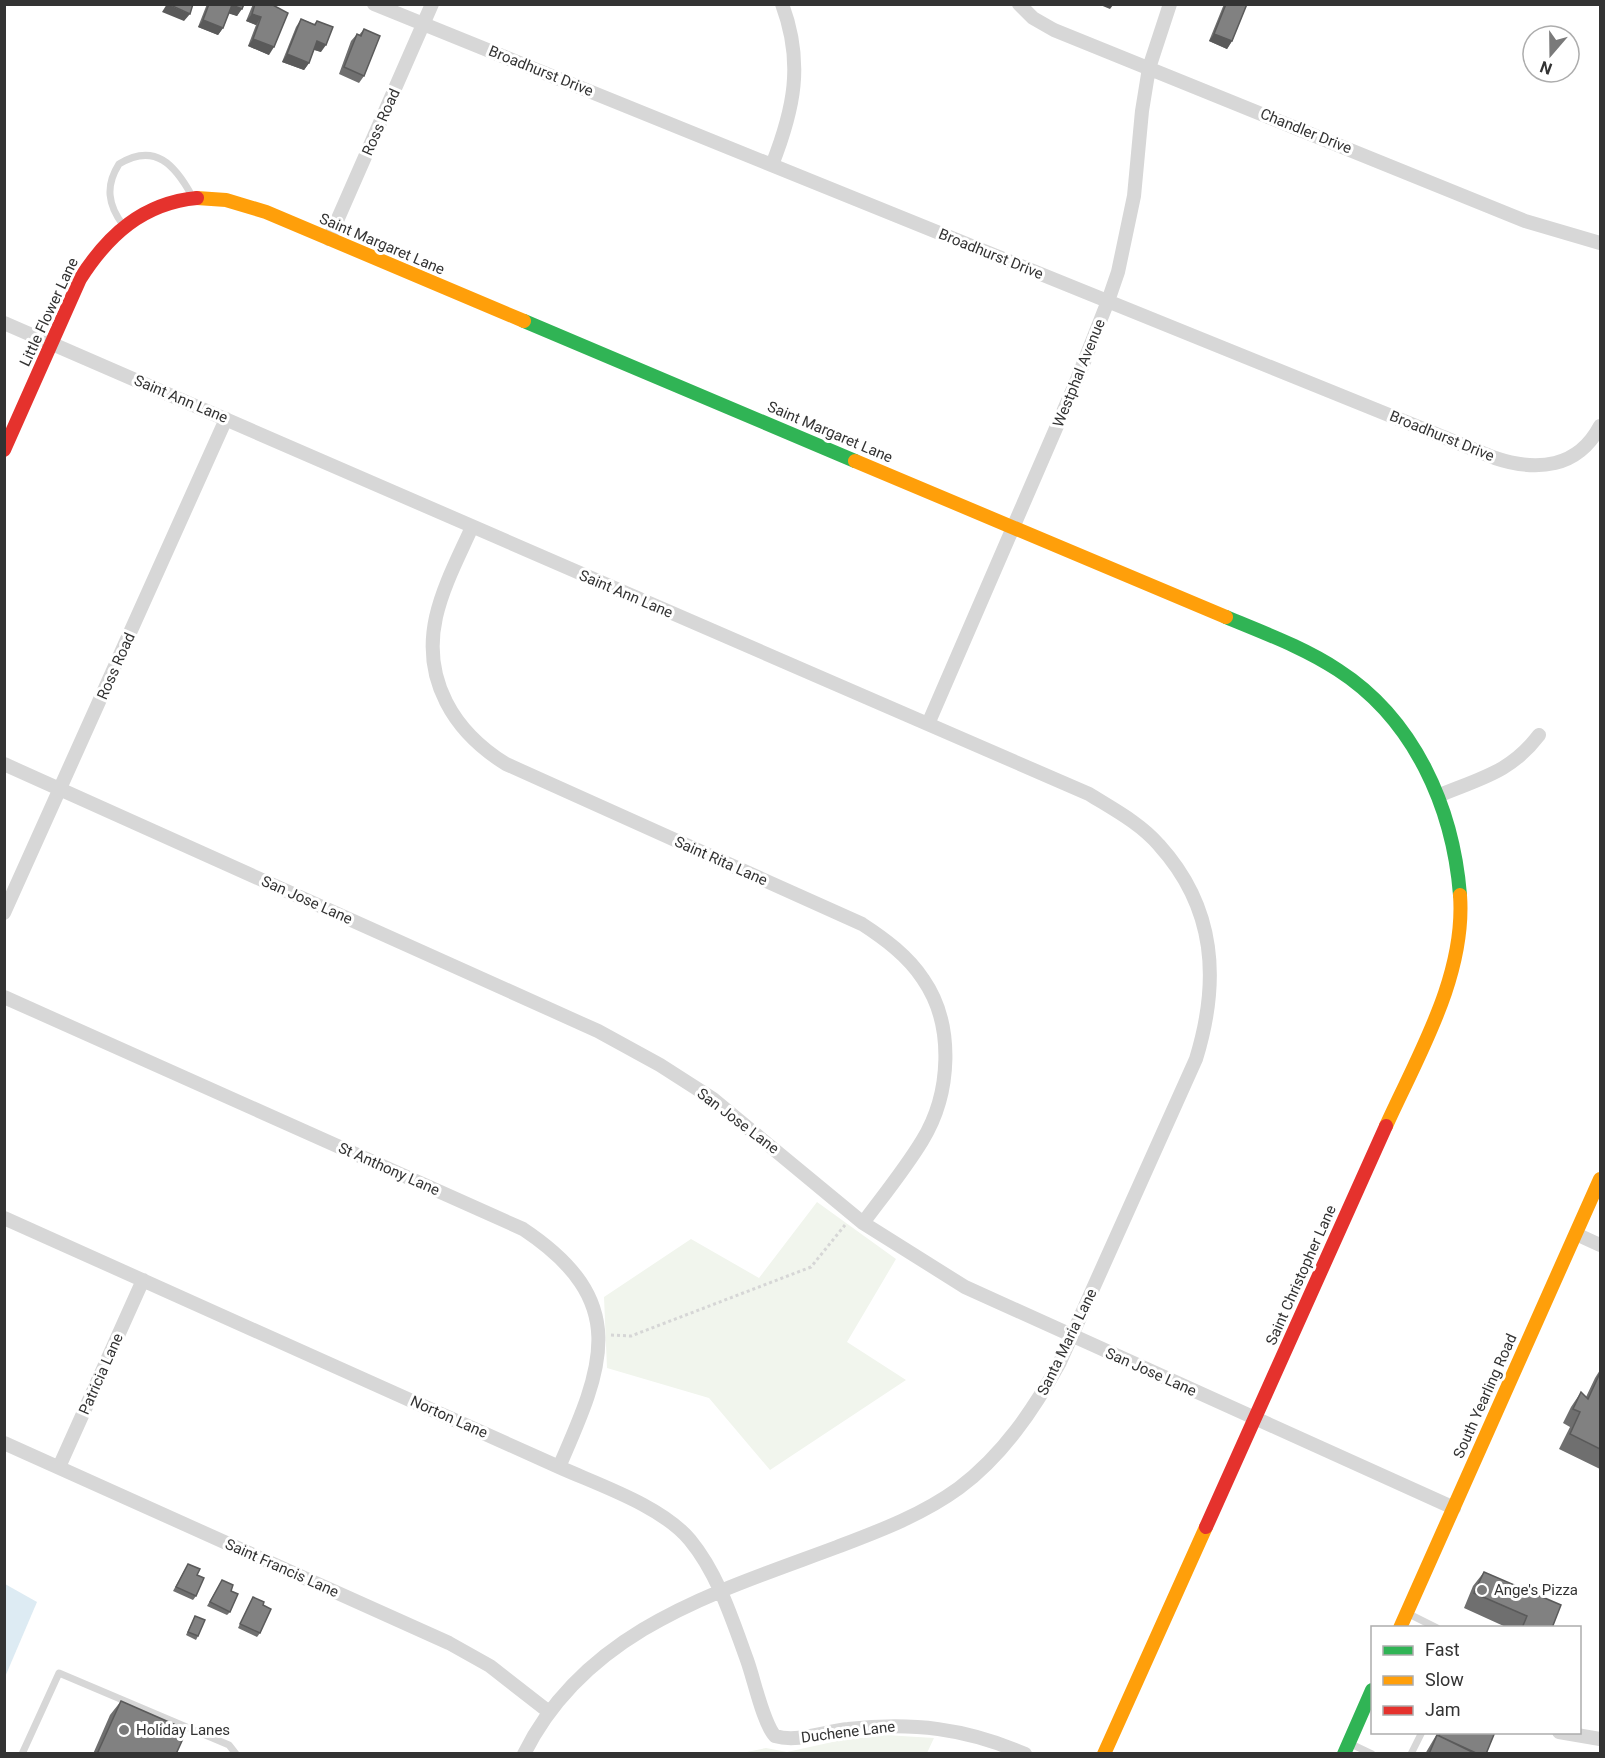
<svg xmlns="http://www.w3.org/2000/svg" width="1605" height="1758" viewBox="0 0 1605 1758" font-family="Roboto,sans-serif">
<style>
.green{fill:#f1f5ed}
.water{fill:#ddebf3}
.lines{fill:none;stroke-linecap:round;stroke-linejoin:round}
.path{stroke:#d6d6d6;stroke-width:3;stroke-dasharray:3 3;stroke-linecap:butt}
.lane{stroke:#d7d7d7;stroke-width:7}
.street{stroke:#d7d7d7;stroke-width:14}
.fast{stroke:#30b455;stroke-width:14}
.slow{stroke:#ff9f0a;stroke-width:14}
.jam{stroke:#e5322d;stroke-width:14}
.wall{fill:#6f6f6f}
.shaded-wall{fill:#5a5a5a}
.building{fill:#818181;stroke:#5a5a5a;stroke-width:1.5}
.poi-dot{fill:#7a7a7a;stroke:#fff;stroke-width:2}
.labels{text-anchor:middle;dominant-baseline:central;stroke-width:6;stroke-linejoin:round;paint-order:stroke}
.street-label{font-size:15px;fill:#333;stroke:#fff}
.poi-label{font-size:15px;fill:#333;stroke:#fff;text-anchor:start}
</style>
<rect width="100%" height="100%" fill="#fff"/>
<path class="green" d="M817 1202 896 1259 847 1342 906 1380 770 1470 709 1398 607 1368 604 1297 691 1239 759 1278Z
M885 1735 934 1738 927 1753H742L766 1748 787 1752 837 1741Z"/>
<path class="water" d="M5 1584 37 1602 5 1677Z"/>
<g class="lines">
<path class="path" d="M611 1335 631 1336 811 1267 845 1225"/>
<path class="lane" d="M123 225C108 205 105 186 119 164 155 142 175 165 192 196
M1409 1614 1437 1628
M1351 1744 1372 1754
M22 1754 59 1673 229 1745 236 1754
M1411 1754 1422 1732"/>
<path class="street" d="M374 4 1495 458C1537 472 1578 468 1600 426
M1019 4 1033 18 1054 30 1525 221 1600 243
M772 165C794 109 804 63 782 4
M329 239 432 4
M4 323 1089 794C1113 809 1140 823 1159 845 1216 908 1220 981 1196 1059L1060 1362C1034 1409 1003 1455 959 1488 922 1515 879 1531 837 1547 717 1592 586 1629 524 1754
M472 527C459 556 443 586 436 617 422 680 454 732 506 764L862 924C885 939 908 956 923 979 955 1025 951 1094 922 1141 905 1169 883 1196 863 1223
M928 724 1076 382 1108 301 1118 272 1134 196 1142 111 1149 68 1170 4
M4 764 598 1031 660 1065 713 1099 863 1223 965 1287 1454 1508
M1440 795C1481 778 1511 772 1539 735
M4 913 226 419
M4 997 523 1229C631 1301 604 1365 559 1467
M4 1218 559 1467C599 1485 662 1506 690 1540 718 1574 732 1619 747 1660 754 1679 763 1723 775 1736 798 1743 825 1731 848 1729 912 1722 966 1728 1025 1754
M1576 1234 1600 1245
M4 1443 449 1643 490 1666 549 1712
M59 1467 143 1280
M1559 1732 1600 1739"/>
<path class="fast" d="M524 321 855 461
M1226 617C1264 633 1303 647 1338 670 1414 719 1453 807 1460 895
M1344 1754 1372 1690"/>
<path class="slow" d="M197 198 226 200 266 212 524 321
M855 461 1226 617
M1386 1126C1418 1055 1466 976 1460 895
M1400 1628 1600 1179
M1104 1754 1206 1527"/>
<path class="jam" d="M4 450 80 279C108 235 143 203 197 198
M1206 1527 1386 1126"/>
</g>
<path class="wall" d="M207 4H244L237 16 229 13 223 28 218 35 198 27Z
M253 4H271L269 55 248 46 256 25 246 21Z
M1224 4H1247L1232 41 1227 49 1209 41Z
M301 19 314 24 317 21 321 52 314 50 309 63 304 70 282 62 296 27Z
M364 29V76L359 83 339 74 351 41 357 34 359 35Z
M1600 1370V1469L1559 1449 1570 1427 1563 1423 1571 1407 1581 1392 1586 1397 1595 1378Z
M188 1564 197 1575 196 1596 193 1600 173 1591Z
M1484 1572 1552 1628H1508L1464 1608 1473 1586Z
M222 1580 230 1612 227 1615 207 1606Z
M253 1597 263 1605 260 1633 257 1637 238 1628Z
M195 1616 198 1636 196 1640 186 1635Z
M121 1701 176 1754H93L110 1715Z
M1438 1732H1495L1486 1754H1425Z"/>
<path class="shaded-wall" d="M167 4 190 14 184 21 162 12Z
M1098 4H1111L1113 5 1110 9Z
M232 5 242 9 237 16 227 13Z
M252 14 261 17 256 25 246 21Z
M203 20 223 28 218 35 198 27Z
M1214 34 1232 41 1227 49 1209 41Z
M253 39 274 47 269 55 248 46Z
M317 41 326 45 321 52 312 49Z
M287 54 309 63 304 70 282 62Z"/>
<path class="building" d="M168 4H193L190 14Z
M209 4H244L242 9 232 5 223 28 203 20Z
M255 4H271L288 13 274 47 253 39 261 17 252 14Z
M1226 4H1247L1232 41 1214 34Z
M301 19 315 25 317 21 333 27 326 45 317 41 309 63 287 54Z
M364 29 380 36 364 76 344 67 357 34 361 36Z
M1600 1373V1449L1570 1434 1580 1412 1573 1409 1581 1392 1588 1399Z
M188 1564 200 1569 197 1575 204 1578 196 1596 176 1587Z
M1484 1572 1561 1605 1552 1628H1522L1527 1616 1474 1593Z
M222 1580 233 1585 231 1591 238 1594 230 1612 210 1602Z
M253 1597 264 1602 263 1605 271 1609 260 1633 240 1624Z
M195 1616 205 1620 198 1636 188 1632Z
M121 1701 187 1730 176 1754H97Z
M1441 1732H1495L1486 1754H1476L1439 1736Z
M1437 1735 1476 1753 1429 1754Z"/>
<g class="poi-dot">
<circle cx="1482" cy="1590" r="6"/>
<circle cx="124" cy="1730" r="6"/>
</g>
<g class="labels">
<g class="street-label">
<text transform="translate(541 71) rotate(22)">Broadhurst Drive</text>
<text transform="translate(381 122) rotate(-66)">Ross Road</text>
<text transform="translate(1306 131) rotate(22)">Chandler Drive</text>
<text transform="translate(382 244) rotate(23)">Saint Margaret Lane</text>
<text transform="translate(991 254) rotate(22)">Broadhurst Drive</text>
<text transform="translate(49 312) rotate(-65)">Little Flower Lane</text>
<text transform="translate(1079 373) rotate(-68)">Westphal Avenue</text>
<text transform="translate(181 399) rotate(23)">Saint Ann Lane</text>
<text transform="translate(830 432) rotate(23)">Saint Margaret Lane</text>
<text transform="translate(1442 436) rotate(22)">Broadhurst Drive</text>
<text transform="translate(626 594) rotate(23)">Saint Ann Lane</text>
<text transform="translate(116 666) rotate(-66)">Ross Road</text>
<text transform="translate(721 861) rotate(24)">Saint Rita Lane</text>
<text transform="translate(307 900) rotate(24)">San Jose Lane</text>
<text transform="translate(738 1121) rotate(37)">San Jose Lane</text>
<text transform="translate(389 1169) rotate(24)">St Anthony Lane</text>
<text transform="translate(1301 1275) rotate(-66)">Saint Christopher Lane</text>
<text transform="translate(1067 1342) rotate(-64)">Santa Maria Lane</text>
<text transform="translate(1151 1372) rotate(24)">San Jose Lane</text>
<text transform="translate(101 1374) rotate(-66)">Patricia Lane</text>
<text transform="translate(1485 1396) rotate(-66)">South Yearling Road</text>
<text transform="translate(449 1417) rotate(24)">Norton Lane</text>
<text transform="translate(282 1568) rotate(24)">Saint Francis Lane</text>
<text transform="translate(848 1732) rotate(-7)">Duchene Lane</text>
</g>
<g class="poi-label">
<text x="1494" y="1590">Ange's Pizza</text>
<text x="136" y="1730">Holiday Lanes</text>
</g>
</g>
<rect width="1605" height="1758" fill="none" stroke="#333333" stroke-width="12"/>
<rect x="1371" y="1626" width="210" height="108" fill="#ffffff" stroke="#adadad" stroke-width="1.5"/>
<rect x="1383" y="1646" width="30" height="9" fill="#30b455" stroke="#adadad" stroke-width="1.5"/>
<text x="1425" y="1656" font-size="18" fill="#333333">Fast</text>
<rect x="1383" y="1676" width="30" height="9" fill="#ff9f0a" stroke="#adadad" stroke-width="1.5"/>
<text x="1425" y="1686" font-size="18" fill="#333333">Slow</text>
<rect x="1383" y="1706" width="30" height="9" fill="#e5322d" stroke="#adadad" stroke-width="1.5"/>
<text x="1425" y="1716" font-size="18" fill="#333333">Jam</text>
<g transform="translate(1551 54) rotate(200)"><circle r="28" fill="#ffffff" stroke="#adadad" stroke-width="1.5"/>
<path d="M0-4.5L10 22L0 15L-10 22Z" fill="#7a7a7a"/>
<text y="-9" font-size="16" font-weight="bold" text-anchor="middle" fill="#333333">N</text>
</g>
</svg>
